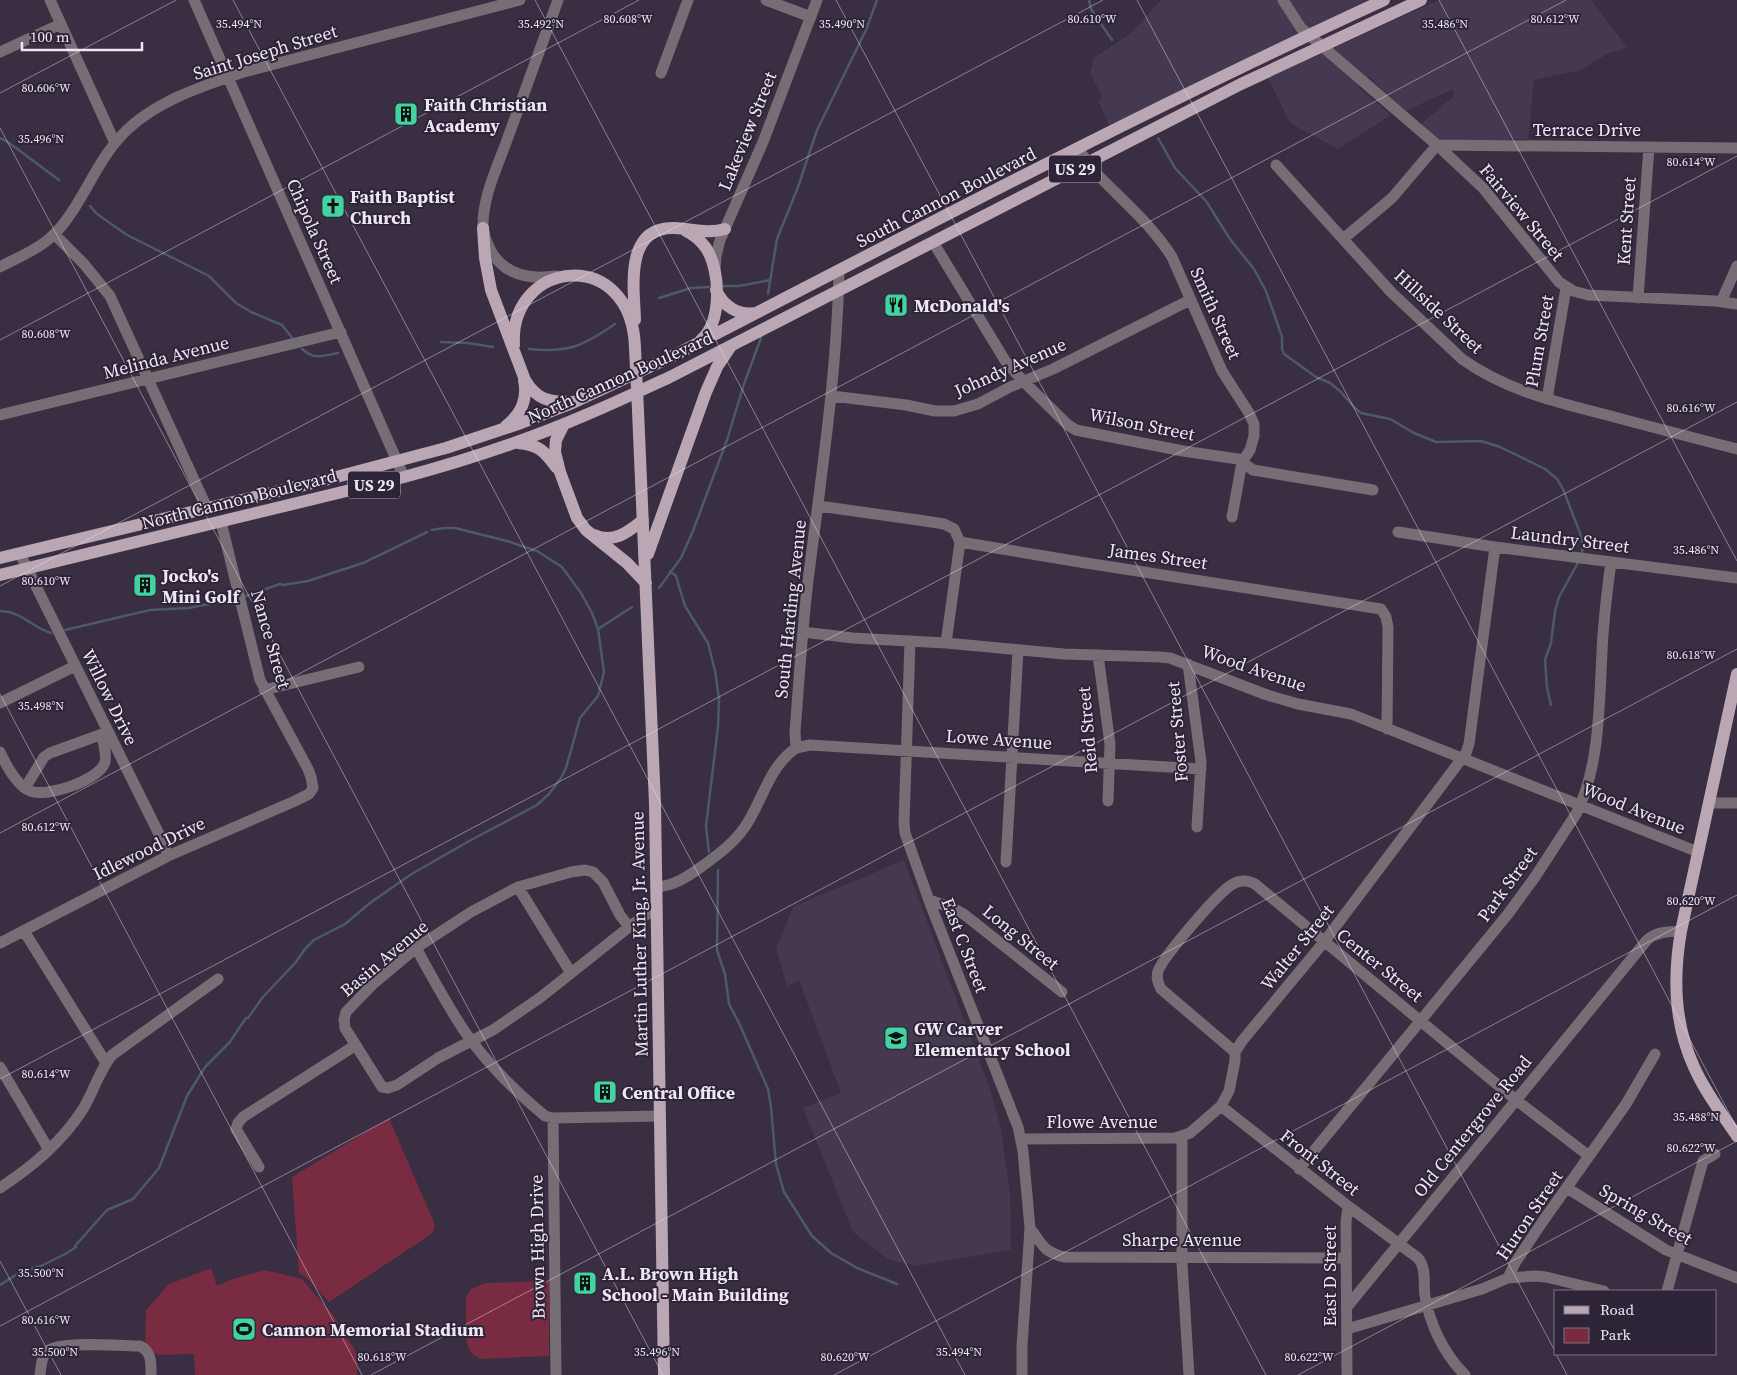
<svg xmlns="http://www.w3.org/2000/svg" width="1737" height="1375" viewBox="0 0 1737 1375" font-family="'Source Serif 4',serif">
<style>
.built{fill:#453951}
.green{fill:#782b41}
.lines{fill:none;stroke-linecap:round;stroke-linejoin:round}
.stream{stroke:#4c596c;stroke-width:2.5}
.minor{stroke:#776d74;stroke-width:11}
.major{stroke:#bba6b4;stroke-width:12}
.major-bridge{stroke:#bba6b4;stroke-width:12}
.ticks{fill:none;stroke:#eee7f4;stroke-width:1;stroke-opacity:0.45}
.labels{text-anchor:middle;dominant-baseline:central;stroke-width:4;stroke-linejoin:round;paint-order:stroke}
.shield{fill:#2e2437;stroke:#b4acbb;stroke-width:1}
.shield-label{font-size:16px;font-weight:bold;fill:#eee7f4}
.street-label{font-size:18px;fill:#eee7f4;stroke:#2e2437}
.poi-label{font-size:18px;font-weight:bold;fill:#eee7f4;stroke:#2e2437;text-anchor:start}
.ticks-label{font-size:12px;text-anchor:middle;fill:#eee7f4;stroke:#2e2437;stroke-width:4;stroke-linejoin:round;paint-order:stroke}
</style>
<rect width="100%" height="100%" fill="#392e42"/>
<path class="built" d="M1161 0H1368L1211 75 1110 127 1099 102 1102 96 1090 73 1094 58 1130 34Z
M1439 0H1591L1628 48 1607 54 1581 70 1534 80 1528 139 1441 142 1421 124 1453 97 1454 89 1405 111 1369 77 1359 88 1391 115 1338 149 1290 123 1268 78Z
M904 860 990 1089 1001 1129 1010 1194 1011 1250 915 1266 888 1259 853 1232 803 1108 841 1093 799 980 787 986 776 949 793 907Z"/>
<path class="green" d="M389 1118 435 1225 433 1233 329 1302 307 1278 299 1273 292 1177Z
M211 1268 217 1286 232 1279 265 1270 302 1279 333 1315 357 1354V1375H195L194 1354 157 1355 145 1343 146 1310 169 1284Z
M549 1281V1356L481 1359 475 1356 470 1351 467 1344 466 1328V1298L471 1289 485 1283Z"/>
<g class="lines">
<path class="stream" d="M1089 0 1091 9 1112 40
M0 138 8 142 59 180
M1158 138 1175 168 1206 201 1230 239 1254 269 1266 291 1282 337V349L1284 354 1316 377 1330 383 1340 391 1354 407 1361 413 1390 419 1414 433 1436 442 1481 441 1500 447 1545 469 1557 479 1563 489 1580 533 1583 545 1582 554
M90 206 97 214 127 235 209 276 236 303 251 312 282 325 293 339
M723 286H739L770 280
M768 294 777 239 798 187 817 130 866 30 877 0
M659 298 691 288 709 287
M441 342 468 343 493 347
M302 349C315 360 322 356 338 353
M529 349C569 353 583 346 615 324
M670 571 676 576 685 606 708 643 715 671 719 699 718 727 706 826 709 852
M659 588 681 558 693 531 727 440 744 384 761 338
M246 596 280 584 283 585 308 581 363 563 427 532
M0 611C24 612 30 627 51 633
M598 629 632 607
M65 630 150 610 189 608 233 599
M1551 705 1547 688 1545 660 1551 643 1555 611 1559 597 1579 561
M718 870 717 950 725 974 729 1004 739 1023 768 1089 771 1107 776 1164 784 1192 812 1236 831 1253 857 1268 897 1284
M0 1285 19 1273 41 1266 67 1253 76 1247 75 1246 107 1210 133 1199 159 1168 187 1096 205 1067 229 1043 246 1018H248L263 997 296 962 305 949 314 940 345 924 370 903 410 875 471 840 537 805 549 794 561 778 566 768 580 718 598 696 604 672 598 629 592 613 581 593 562 567 537 551 507 541 455 528H444L432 530"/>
<path class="minor" d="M50 0 115 143
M194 0 404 477
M766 0 811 17
M1283 0 1301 28 1437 145 1483 188 1559 282 1573 291 1588 295 1715 301 1737 304
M0 52 61 24
M661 73 688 0
M1078 148C1084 157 1090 166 1097 174 1123 201 1152 225 1172 257L1222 371 1249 413 1254 424V436L1250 450 1242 462 1232 517
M1276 165 1391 292 1462 359C1505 390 1556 402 1607 415 1651 427 1694 438 1737 449
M54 234 84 264 110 296 207 508
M1343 239 1392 198 1437 145 1737 148
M933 242 1006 362 1024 382 1068 425 1076 430 1183 451 1238 459 1253 470 1373 490
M0 267C16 258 36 251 50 238 79 213 94 164 122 135 153 102 202 86 244 72L520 0
M715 269 716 256 720 240 763 142 817 0
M556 276C528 280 502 275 489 247 486 241 484 235 483 228 482 198 497 168 507 140 524 93 541 47 558 0
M1638 298 1649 147
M1721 302 1737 266
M832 396 906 405 935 411H954L978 404 1010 387 1053 369 1190 300
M1547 399 1566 288
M0 415 341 332
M819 506 925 521 944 524 954 529 960 542 946 643
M1398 532 1495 547 1737 578
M960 542 1086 563 1381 609 1386 617 1388 627 1387 729
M20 554 161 838 168 856
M803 632 853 638 946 643 1064 654 1160 657 1170 658 1267 695 1298 704 1351 714 1698 852
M910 641 904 823 905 833 931 906 1018 1127 1023 1151 1030 1228 1022 1346V1375
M1098 655 1110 744 1108 801
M1188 664 1201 762 1197 827
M264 690 359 667
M0 703 75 666
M796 748 810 745 1201 769
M0 752C6 765 16 785 30 791 47 798 100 780 105 762 107 754 103 743 102 735
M25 788 44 757 50 753 108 732
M1709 803H1737
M1006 862 1018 650
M518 887 571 973
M656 887C674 886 687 877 701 867 719 854 737 841 748 822 764 796 770 766 796 748L795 732C799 682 802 631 808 581 821 477 837 375 839 270
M929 900 953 908 965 915 1062 992
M629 927 620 915 603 882 593 872 585 870 571 872 518 887 471 912 416 948 373 984 346 1012 344 1020 345 1028 382 1087 388 1088 397 1085 438 1058 493 1030 541 997 629 927 657 907
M24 931 106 1063
M0 943 168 856 295 801 309 794 313 788 311 777 308 769 260 680 221 522
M416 948C431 975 446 1003 463 1029 484 1060 516 1092 545 1116L553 1118 660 1116
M1235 1052 1161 989C1158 983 1156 978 1158 971 1164 956 1219 891 1233 884 1240 880 1247 880 1255 884L1516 1100 1589 1156
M0 1067 49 1150
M1221 1106 1348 1206 1418 1258C1427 1269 1423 1283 1425 1296 1430 1325 1444 1354 1465 1375
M553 1118 556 1375
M1182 1137V1263L1189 1375
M1022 1139 1175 1138 1190 1133 1221 1106 1229 1091 1235 1061V1052L1242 1041 1324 942 1466 753 1469 744 1495 547
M259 1167 236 1129 238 1123 243 1117 356 1045
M1299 1169 1508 914 1535 877 1576 814C1600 767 1599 705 1602 653 1603 622 1607 592 1611 562
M0 1188C33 1166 62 1142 83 1109 94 1091 99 1071 112 1055L218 979
M1567 1188 1666 1250 1737 1278
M1030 1228C1043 1245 1042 1251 1064 1257L1346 1258
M1508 1278 1536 1276 1546 1277 1604 1291
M1667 1291 1703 1161 1715 1154
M1347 1307 1647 940C1657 931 1668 932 1681 931
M1347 1329 1482 1289 1508 1278 1515 1263 1543 1221 1626 1104 1655 1054
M40 1375C41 1368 41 1358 46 1352 57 1340 122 1346 140 1346 152 1352 151 1363 151 1375
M1347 1375 1346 1222 1348 1206"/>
<path class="major" d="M483 228 485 258 491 290 525 380C537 400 549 402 571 402
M686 231C694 235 701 241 706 248 721 271 722 322 701 340
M716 290C723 306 738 316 756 313
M635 320C634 287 624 226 675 228 692 229 709 234 725 229
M514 345C509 259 632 245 635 348
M638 411 655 804 664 1375
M564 424 556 440 555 452 560 472 577 518 586 530 627 563 646 583
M506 426C521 414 528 400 524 380
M518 443C538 445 544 450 556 467
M594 535C614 544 628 532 643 520
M648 554 706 392 717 367 731 346
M0 558 321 481 446 448 521 423 570 404 677 354C911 233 1145 110 1384 0
M0 575 404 477C467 460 528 440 588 414 615 403 641 390 668 378L1241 84 1421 0
M1737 674 1681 931C1673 978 1674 1023 1694 1067 1705 1092 1722 1114 1737 1136"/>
<path class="major-bridge" d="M635 348 638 411"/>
</g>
<path class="ticks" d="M233 0 965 1375M535 0 1266 1375M836 0 1556 1353M1137 0 1737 1128M1439 0 1737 561M0 93 176 0M0 128 663 1375M0 340 639 0M0 586 1103 0M0 694 362 1375M0 833 1566 0M0 1079 1737 156M0 1261 61 1375M0 1326 1737 402M1556 1354 1567 1375M371 1375 1737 649M834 1375 1737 895M1298 1375 1737 1141"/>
<defs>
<g id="building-square" transform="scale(1.25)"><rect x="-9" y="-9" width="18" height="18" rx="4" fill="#41d4a1" stroke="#2e2437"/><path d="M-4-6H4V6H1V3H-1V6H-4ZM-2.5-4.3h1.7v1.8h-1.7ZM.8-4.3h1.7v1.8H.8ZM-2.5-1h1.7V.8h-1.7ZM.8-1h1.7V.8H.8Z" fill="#111"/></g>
<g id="church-square" transform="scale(1.25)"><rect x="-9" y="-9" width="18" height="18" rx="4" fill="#41d4a1" stroke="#2e2437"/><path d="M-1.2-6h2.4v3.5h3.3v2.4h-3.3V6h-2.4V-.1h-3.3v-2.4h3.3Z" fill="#111"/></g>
<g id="restaurant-square" transform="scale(1.25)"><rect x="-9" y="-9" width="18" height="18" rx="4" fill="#41d4a1" stroke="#2e2437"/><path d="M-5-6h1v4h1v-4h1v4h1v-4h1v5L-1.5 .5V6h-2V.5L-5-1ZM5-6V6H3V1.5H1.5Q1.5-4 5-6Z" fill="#111"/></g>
<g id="school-square" transform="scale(1.25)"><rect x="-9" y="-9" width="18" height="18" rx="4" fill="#41d4a1" stroke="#2e2437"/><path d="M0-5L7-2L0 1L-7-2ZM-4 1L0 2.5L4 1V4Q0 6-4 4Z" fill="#111"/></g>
<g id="stadium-square" transform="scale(1.25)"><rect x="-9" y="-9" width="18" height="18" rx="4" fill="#41d4a1" stroke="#2e2437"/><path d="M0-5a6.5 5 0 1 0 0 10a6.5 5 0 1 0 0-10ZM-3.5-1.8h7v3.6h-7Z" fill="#111"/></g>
</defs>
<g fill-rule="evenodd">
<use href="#building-square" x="406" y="114"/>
<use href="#church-square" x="333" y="206"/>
<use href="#restaurant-square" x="896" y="305"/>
<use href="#building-square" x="145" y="585"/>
<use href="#school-square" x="896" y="1038"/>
<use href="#building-square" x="605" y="1092"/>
<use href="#building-square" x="585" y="1283"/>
<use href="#stadium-square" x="244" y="1329"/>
</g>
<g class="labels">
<g class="shield">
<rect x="1049" y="155.5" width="52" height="27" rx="4"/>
<rect x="348" y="471.5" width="52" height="27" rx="4"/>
</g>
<g class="shield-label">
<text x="1075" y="169">US 29</text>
<text x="374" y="485">US 29</text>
</g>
<g class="street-label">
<text transform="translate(265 52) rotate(-17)">Saint Joseph Street</text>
<text x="1587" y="129">Terrace Drive</text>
<text transform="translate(747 131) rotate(-68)">Lakeview Street</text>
<text transform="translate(946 197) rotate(-27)">South Cannon Boulevard</text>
<text transform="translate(1522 212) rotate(50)">Fairview Street</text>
<text transform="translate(1626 221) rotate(-86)">Kent Street</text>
<text transform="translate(315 231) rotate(66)">Chipola Street</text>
<text transform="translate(1439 311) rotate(43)">Hillside Street</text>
<text transform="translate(1216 313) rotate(66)">Smith Street</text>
<text transform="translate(1539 341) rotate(-80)">Plum Street</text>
<text transform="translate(166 357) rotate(-14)">Melinda Avenue</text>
<text transform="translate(1010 367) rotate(-24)">Johndy Avenue</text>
<text transform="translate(620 377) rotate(-24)">North Cannon Boulevard</text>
<text transform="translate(1142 424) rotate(11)">Wilson Street</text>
<text transform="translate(239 499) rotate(-14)">North Cannon Boulevard</text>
<text transform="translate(1570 539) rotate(7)">Laundry Street</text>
<text transform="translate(1158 556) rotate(8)">James Street</text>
<text transform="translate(790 609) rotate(-84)">South Harding Avenue</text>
<text transform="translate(271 639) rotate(74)">Nance Street</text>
<text transform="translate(1254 668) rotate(19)">Wood Avenue</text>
<text transform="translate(110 697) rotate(64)">Willow Drive</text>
<text transform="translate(1087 730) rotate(-95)">Reid Street</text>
<text transform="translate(1177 732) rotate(-95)">Foster Street</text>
<text transform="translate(999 739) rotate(4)">Lowe Avenue</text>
<text transform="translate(1634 808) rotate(22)">Wood Avenue</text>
<text transform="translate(149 848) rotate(-26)">Idlewood Drive</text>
<text transform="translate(1507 884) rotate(-54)">Park Street</text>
<text transform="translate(639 934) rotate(-91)">Martin Luther King, Jr. Avenue</text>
<text transform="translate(1021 937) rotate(39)">Long Street</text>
<text transform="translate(965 945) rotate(69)">East C Street</text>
<text transform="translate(1297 947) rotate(-51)">Walter Street</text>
<text transform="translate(384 958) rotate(-40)">Basin Avenue</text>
<text transform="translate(1380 965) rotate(39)">Center Street</text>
<text x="1102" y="1121">Flowe Avenue</text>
<text transform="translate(1472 1126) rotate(-51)">Old Centergrove Road</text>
<text transform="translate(1320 1162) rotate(38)">Front Street</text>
<text transform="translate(1646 1214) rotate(30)">Spring Street</text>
<text transform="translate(1529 1215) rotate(-56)">Huron Street</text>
<text x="1182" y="1239">Sharpe Avenue</text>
<text transform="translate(537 1247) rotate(-91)">Brown High Drive</text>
<text transform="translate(1329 1276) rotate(-90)">East D Street</text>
</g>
<g class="poi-label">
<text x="424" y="104">Faith Christian<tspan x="424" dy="21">Academy</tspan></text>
<text x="350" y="196">Faith Baptist<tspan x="350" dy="21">Church</tspan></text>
<text x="914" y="305">McDonald's</text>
<text x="162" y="575">Jocko's<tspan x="162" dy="21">Mini Golf</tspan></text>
<text x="914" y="1028">GW Carver<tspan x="914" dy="21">Elementary School</tspan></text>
<text x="622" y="1092">Central Office</text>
<text x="602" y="1273">A.L. Brown High<tspan x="602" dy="21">School - Main Building</tspan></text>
<text x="262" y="1329">Cannon Memorial Stadium</text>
</g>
</g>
<g class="ticks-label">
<text x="628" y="23">80.608°W</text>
<text x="1092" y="23">80.610°W</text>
<text x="1555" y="23">80.612°W</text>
<text x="239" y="28">35.494°N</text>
<text x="541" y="28">35.492°N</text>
<text x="842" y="28">35.490°N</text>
<text x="1445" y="28">35.486°N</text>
<text x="46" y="92">80.606°W</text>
<text x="41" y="143">35.496°N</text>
<text x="1691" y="166">80.614°W</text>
<text x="46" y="338">80.608°W</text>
<text x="1691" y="412">80.616°W</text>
<text x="1696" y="554">35.486°N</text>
<text x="46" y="585">80.610°W</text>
<text x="1691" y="659">80.618°W</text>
<text x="41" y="710">35.498°N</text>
<text x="46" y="831">80.612°W</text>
<text x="1691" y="905">80.620°W</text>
<text x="46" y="1078">80.614°W</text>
<text x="1696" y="1121">35.488°N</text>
<text x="1691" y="1152">80.622°W</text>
<text x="41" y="1277">35.500°N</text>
<text x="46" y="1324">80.616°W</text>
<text x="55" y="1356">35.500°N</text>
<text x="657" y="1356">35.496°N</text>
<text x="959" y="1356">35.494°N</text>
<text x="382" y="1361">80.618°W</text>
<text x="845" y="1361">80.620°W</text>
<text x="1309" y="1361">80.622°W</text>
</g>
<rect x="1554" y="1290" width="162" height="65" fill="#2e2437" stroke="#7b7283"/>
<rect x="1564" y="1306" width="25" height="8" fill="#bba6b4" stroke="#7b7283"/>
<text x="1600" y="1315" font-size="15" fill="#eee7f4">Road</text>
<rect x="1564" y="1328" width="25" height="15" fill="#782b41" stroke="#7b7283"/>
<text x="1600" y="1340" font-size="15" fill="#eee7f4">Park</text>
<path d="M22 42v8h120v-8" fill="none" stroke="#eee7f4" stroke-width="2.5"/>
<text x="30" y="42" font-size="15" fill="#eee7f4" stroke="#2e2437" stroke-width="4" paint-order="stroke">100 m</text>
</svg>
